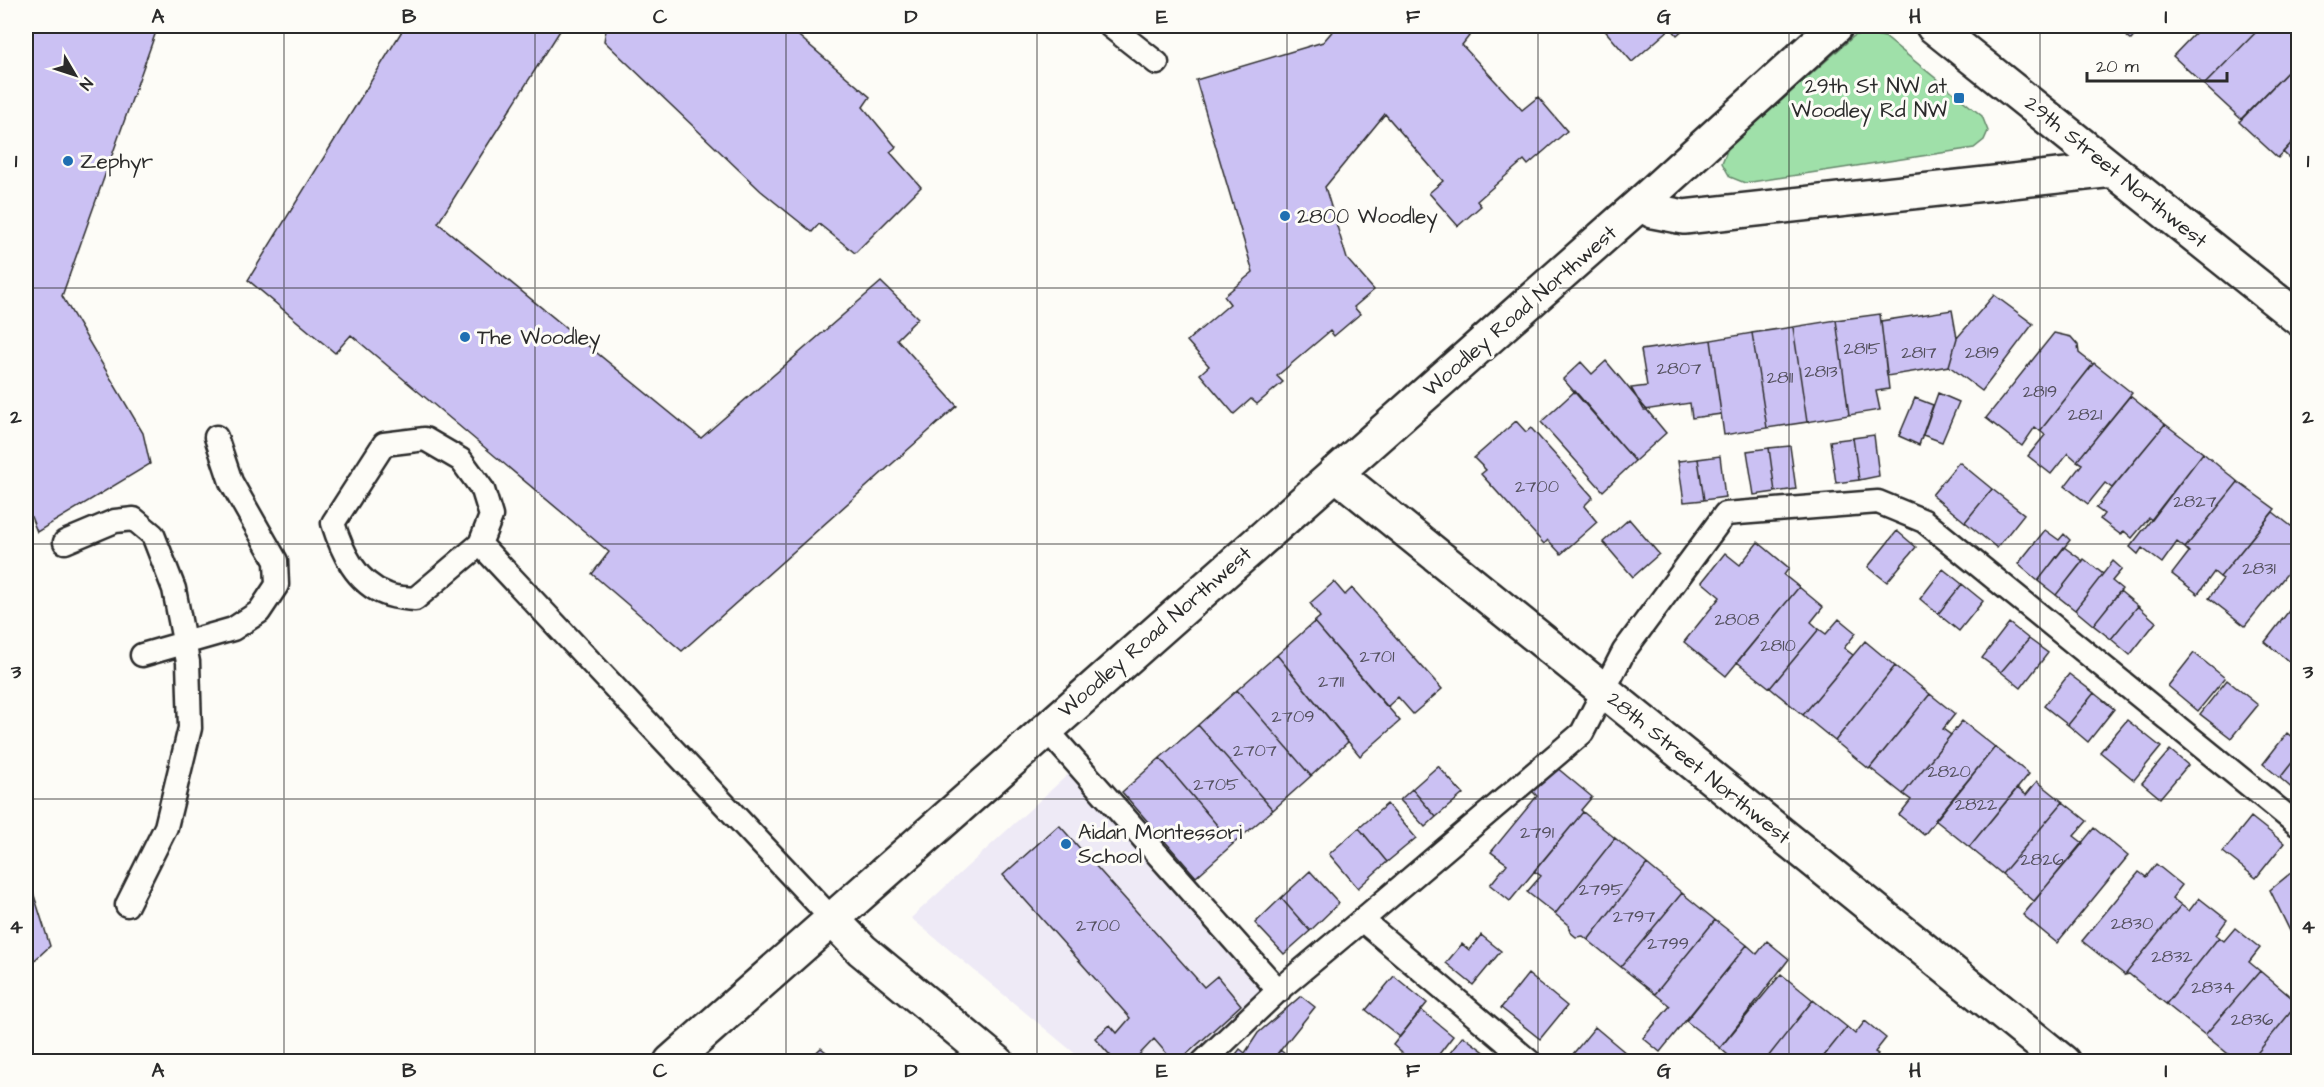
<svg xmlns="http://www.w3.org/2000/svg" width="2324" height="1087" viewBox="0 0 2324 1087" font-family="'Architects Daughter',sans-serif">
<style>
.built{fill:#eeeaf6}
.green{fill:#9fe0a9;stroke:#65866a;stroke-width:1.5}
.building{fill:#cbc1f3;stroke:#2b2b2b;stroke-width:1.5}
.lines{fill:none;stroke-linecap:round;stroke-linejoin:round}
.service-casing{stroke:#2b2b2b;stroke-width:27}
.minor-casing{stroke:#2b2b2b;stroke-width:38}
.service{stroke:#fdfcf7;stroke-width:22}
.minor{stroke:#fdfcf7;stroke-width:33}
.grid{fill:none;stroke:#2b2b2b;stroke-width:1.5;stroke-opacity:0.55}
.poi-dot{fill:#1f6fb2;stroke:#fdfcf7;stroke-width:2}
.labels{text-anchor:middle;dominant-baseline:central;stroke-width:6;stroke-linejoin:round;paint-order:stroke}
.number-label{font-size:18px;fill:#53505d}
.poi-label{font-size:21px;fill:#2b2b2b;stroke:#fdfcf7;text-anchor:start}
.street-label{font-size:21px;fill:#2b2b2b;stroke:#fdfcf7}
.neatline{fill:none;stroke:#2b2b2b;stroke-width:2}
.grid-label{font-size:20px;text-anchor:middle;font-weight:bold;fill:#2b2b2b}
</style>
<rect width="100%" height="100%" fill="#fdfcf7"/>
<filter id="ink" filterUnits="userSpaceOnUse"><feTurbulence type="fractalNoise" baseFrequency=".0167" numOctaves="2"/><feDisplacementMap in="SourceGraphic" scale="12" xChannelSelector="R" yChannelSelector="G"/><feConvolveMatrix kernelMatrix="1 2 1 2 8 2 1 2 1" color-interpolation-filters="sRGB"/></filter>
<g filter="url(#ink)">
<path class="built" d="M1074 769 1267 990 1188 1061H1084L911 918Z"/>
<path class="green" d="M1863 33 1885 37 1982 116 1988 131 1984 140 1974 148 1745 183 1730 177 1722 163 1728 148 1854 36Z"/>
<path class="building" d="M26 26H158L62 296 143 433 150 464 37 532 26 504Z
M405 26H563L438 223 701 438 881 282 918 318 897 339 957 406 682 651 592 574 609 552 351 335 335 353 248 280Z
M600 26H787L870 97 863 107 896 147 890 152 921 187 855 253 819 224 812 232 761 191 604 41 606 30Z
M1337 26H1343L1348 30 1352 26H1477L1462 45 1522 110 1538 97 1567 131 1528 165 1524 160 1477 201 1481 206 1458 226 1429 193 1443 181 1385 114 1325 187 1347 259 1374 290 1354 307 1360 314 1334 336 1330 331 1277 376 1283 382 1257 404 1251 399 1234 414 1200 374 1209 366 1187 341 1230 304 1224 296 1253 272 1196 80 1323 42Z
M1601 26H1687L1677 35 1671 28 1632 62Z
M2114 26H2143L2131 40Z
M2202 26H2262L2204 85 2173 56Z
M2262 26H2298V61L2241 119 2204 85Z
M2298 61V136L2278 158 2239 122Z
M2298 136V167L2283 152Z
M1994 295 2033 324 1982 391 1949 366 1957 338Z
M1952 310 1957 338 1949 366 1887 376 1881 321Z
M1880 314 1889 389 1876 391 1880 410 1849 415 1836 320Z
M1836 320 1849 415 1807 422 1793 327Z
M1793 327 1807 422 1767 428 1752 333Z
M1752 333 1767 428 1724 435 1711 340Z
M2054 333 2071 337 2078 345 2079 353 2093 364 2040 431 2035 427 2022 446 1986 418Z
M1711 340 1721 414 1692 418 1690 403 1644 410 1631 388 1647 386 1641 350Z
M1606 361 1666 433 1635 461 1563 379 1581 362 1592 374Z
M2094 363 2132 393 2077 461 2068 453 2051 474 2028 456 2045 435 2040 431Z
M1575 391 1635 461 1603 491 1541 422Z
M1938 393 1959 402 1942 442 1923 435Z
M2130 396 2165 424 2112 488 2105 483 2088 504 2065 486 2082 464 2077 461Z
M1915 398 1933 405 1919 445 1899 436Z
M1516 421 1526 432 1531 428 1593 497 1584 506 1597 522 1561 554 1548 540 1544 544 1481 474 1486 470 1474 458Z
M2165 424 2203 453 2152 520 2149 518 2132 538 2124 531 2121 535 2100 519 2104 514 2096 508Z
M1874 435 1879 476 1859 480 1853 438Z
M1853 438 1859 480 1836 483 1830 441Z
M1790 446 1796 489 1775 492 1769 448Z
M1769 448 1775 492 1754 495 1747 451Z
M2203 453 2238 482 2185 548 2177 542 2162 563 2142 548 2138 554 2130 547Z
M1720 456 1725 497 1704 500 1698 459Z
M1698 459 1704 500 1684 502 1678 461Z
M1959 462 1992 489 1965 522 1932 495Z
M2238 482 2275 509 2220 577 2214 572 2198 594 2172 574 2189 552 2185 548Z
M1992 489 2024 514 1997 548 1965 522Z
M2273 512 2291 526 2298 525V560L2245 626 2209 598 2223 579 2220 577Z
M1629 519 1659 554 1633 577 1603 542Z
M2045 530 2059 540 2064 534 2070 540 2038 581 2018 564Z
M1897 531 1916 547 1887 582 1868 567Z
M1758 542 1789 568 1784 575 1799 587 1726 676 1684 642 1720 597 1702 582 1725 553 1740 565Z
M2064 547 2083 561 2056 595 2038 581Z
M2084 559 2103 574 2075 610 2056 595Z
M2113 561 2122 569 2112 581 2122 589 2093 625 2075 610Z
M1943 569 1962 584 1938 614 1920 599Z
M1334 582 1345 595 1352 588 1442 689 1413 714 1398 697 1387 707 1314 622 1320 617 1310 603Z
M1962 584 1983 601 1959 631 1938 614Z
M1799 587 1823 607 1811 622 1819 629 1770 688 1737 662Z
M2120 591 2138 606 2111 639 2093 625Z
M2298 599V669L2265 642Z
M2138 606 2156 622 2130 655 2111 639Z
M1839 619 1856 633 1844 648 1853 655 1803 715 1770 688 1819 629 1826 634Z
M1314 622 1400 721 1360 756 1277 655Z
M2009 623 2029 639 2001 672 1982 658Z
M2029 639 2048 653 2021 688 2001 672Z
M1865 641 1895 666 1835 741 1803 715Z
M2194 653 2225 678 2198 711 2168 686Z
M1277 655 1348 742 1311 776 1237 690Z
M1895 666 1930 694 1869 769 1835 741Z
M2069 674 2094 693 2068 725 2044 706Z
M2227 680 2258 705 2231 738 2200 714Z
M1237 690 1311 776 1273 810 1198 725Z
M2094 693 2114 709 2088 742 2068 725Z
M1930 694 1955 714 1943 729 1951 735 1903 794 1870 768Z
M2127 720 2161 747 2134 780 2100 752Z
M1962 721 1995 747 1924 835 1899 815 1911 800 1903 794Z
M1198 725 1273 810 1233 844 1160 758Z
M2287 733 2298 742V755L2280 778 2263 764Z
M1995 747 2029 774 1969 847 1935 820Z
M2170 750 2188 765 2160 798 2142 783Z
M2298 755V787L2295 791 2280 778Z
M1160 758 1233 844 1196 877 1122 792Z
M1438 766 1463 794 1436 817 1412 789Z
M1556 767 1592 797 1581 810 1583 812 1510 901 1490 885 1507 864 1491 852 1537 796 1530 789Z
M2037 781 2063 802 2002 874 1969 847 2017 788 2026 795Z
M1412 789 1436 817 1425 827 1400 800Z
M2063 802 2087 821 2074 836 2083 843 2034 901 2002 874Z
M1387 804 1416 838 1387 862 1359 828Z
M1583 812 1615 838 1555 914 1527 892 1541 876 1534 871Z
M2251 817 2284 843 2256 878 2223 852Z
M1059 825 1204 987 1217 976 1241 1005 1178 1062H1174L1154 1039 1137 1057 1142 1062H1116L1095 1038 1110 1025 1117 1033 1130 1018 1003 875Z
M1359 828 1387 862 1358 888 1329 854Z
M2094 828 2128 856 2057 943 2023 915Z
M1615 838 1647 864 1588 940 1583 936 1576 937 1570 932 1568 925 1555 914Z
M1647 864 1682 893 1621 967 1588 940Z
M2156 864 2182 885 2172 898 2181 905 2125 975 2082 941 2139 872 2146 877Z
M2298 867V921L2290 931 2270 890Z
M26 870 50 946 26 968Z
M1310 871 1339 903 1310 931 1281 898Z
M1682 893 1715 920 1655 994 1621 967Z
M1281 898 1310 931 1284 954 1255 923Z
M2199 898 2227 920 2216 935 2219 937 2166 1004 2129 974 2125 975 2181 905 2189 911Z
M1715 920 1747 945 1660 1052 1643 1038 1670 1006 1655 994Z
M2235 928 2260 948 2249 962 2260 971 2205 1035 2166 1004 2219 937 2224 941Z
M1481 935 1501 951 1473 985 1446 963 1462 944 1469 950Z
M1767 941 1789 959 1720 1048 1686 1021 1747 945 1757 954Z
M2260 971 2298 1003 2250 1062H2238L2205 1035Z
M1528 974 1567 1006 1540 1039 1501 1008Z
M1781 974 1813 1000 1764 1062H1736L1720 1048Z
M1394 976 1427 1003 1400 1037 1366 1010Z
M1301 996 1315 1007 1271 1062H1230L1240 1049 1245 1053 1258 1033Z
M1813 1000 1847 1027 1819 1062H1764Z
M2298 1003V1062H2250Z
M1421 1010 1453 1036 1433 1062H1412L1393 1045Z
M1865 1021 1886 1038 1875 1052 1878 1054 1872 1062H1819L1847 1027 1855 1034Z
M1595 1027 1632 1058 1629 1062 1568 1060Z
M1463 1036 1491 1057 1487 1062H1443Z
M821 1048 839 1062H806Z
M1280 1050 1295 1062H1271Z"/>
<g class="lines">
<g class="service-casing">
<path id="service" d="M1110 26 1157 63
M425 439 461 460 483 490 491 516 480 544 415 599C406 598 394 598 386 594 356 583 342 552 333 523L384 444Z
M65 542 115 521 134 519 153 535 174 589 188 662 190 728 166 827 127 905
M480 544 832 919
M142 655 233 629 259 612 277 585 276 561 231 482 216 437
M1046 729 1279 991
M1362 920 1582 733 1624 651 1725 514 1878 502 1924 521 2298 825
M1203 1062 1283 986 1362 920 1530 1062"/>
</g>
<g class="minor-casing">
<path id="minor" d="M1933 26 2298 318
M1640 204 1653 211 1684 217 2113 170
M1335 473 2063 1062
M832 919 862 950 997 1062
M671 1062 1640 204 1836 26"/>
</g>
<use href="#service" class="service"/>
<use href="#minor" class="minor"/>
</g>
</g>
<path class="grid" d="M284 26V1062M535 26V1062M786 26V1062M1037 26V1062M1287 26V1062M1538 26V1062M1789 26V1062M2040 26V1062M26 288H2298M26 544H2298M26 799H2298"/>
<g class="poi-dot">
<rect x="1953" y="92" width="12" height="12" rx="3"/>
<circle cx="68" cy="161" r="6"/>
<circle cx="1285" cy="216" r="6"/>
<circle cx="465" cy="337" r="6"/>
<circle cx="1066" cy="844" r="6"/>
</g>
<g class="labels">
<g class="number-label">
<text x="1862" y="348">2815</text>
<text x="1919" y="352">2817</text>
<text x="1982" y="352">2819</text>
<text x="1679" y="368">2807</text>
<text x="1821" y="371">2813</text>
<text x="1780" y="377">2811</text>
<text x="2040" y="391">2819</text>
<text x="2085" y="414">2821</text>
<text x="1537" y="486">2700</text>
<text x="2195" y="501">2827</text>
<text x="2259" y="568">2831</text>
<text x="1737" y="619">2808</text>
<text x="1778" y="645">2810</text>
<text x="1377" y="656">2701</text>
<text x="1331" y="681">2711</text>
<text x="1293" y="716">2709</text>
<text x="1255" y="750">2707</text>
<text x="1949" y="771">2820</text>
<text x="1216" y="784">2705</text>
<text x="1976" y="804">2822</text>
<text x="1537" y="832">2791</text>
<text x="2042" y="859">2826</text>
<text x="1601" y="889">2795</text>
<text x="1634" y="916">2797</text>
<text x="2132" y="923">2830</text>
<text x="1098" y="925">2700</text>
<text x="1668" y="943">2799</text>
<text x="2172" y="956">2832</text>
<text x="2213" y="987">2834</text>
<text x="2252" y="1019">2836</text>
</g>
<g class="poi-label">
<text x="1947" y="86" text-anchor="end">29th St NW at<tspan x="1947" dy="24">Woodley Rd NW</tspan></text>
<text x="80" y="161">Zephyr</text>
<text x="1297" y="216">2800 Woodley</text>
<text x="477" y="337">The Woodley</text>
<text x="1078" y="832">Aidan Montessori<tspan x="1078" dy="24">School</tspan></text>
</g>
<g class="street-label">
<text transform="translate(2116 172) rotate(39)">29th Street Northwest</text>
<text transform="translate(1520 311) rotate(-41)">Woodley Road Northwest</text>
<text transform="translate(1155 632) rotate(-41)">Woodley Road Northwest</text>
<text transform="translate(1699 768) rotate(39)">28th Street Northwest</text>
</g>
</g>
<rect width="2324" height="1087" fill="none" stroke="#fdfcf7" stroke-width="66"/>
<g transform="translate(75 75) rotate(129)" stroke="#fdfcf7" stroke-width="4.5" paint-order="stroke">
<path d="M0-4.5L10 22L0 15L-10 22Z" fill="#2b2b2b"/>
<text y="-9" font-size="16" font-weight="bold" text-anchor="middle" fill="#2b2b2b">N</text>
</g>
<path d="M2087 72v9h140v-9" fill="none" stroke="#2b2b2b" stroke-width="3"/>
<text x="2096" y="72" font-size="18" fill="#2b2b2b" stroke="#fdfcf7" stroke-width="4.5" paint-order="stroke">20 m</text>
<rect x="33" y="33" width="2258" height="1021" class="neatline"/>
<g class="grid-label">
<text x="158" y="23">A</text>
<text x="409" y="23">B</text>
<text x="660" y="23">C</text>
<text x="911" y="23">D</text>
<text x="1162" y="23">E</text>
<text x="1413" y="23">F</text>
<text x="1664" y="23">G</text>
<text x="1915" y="23">H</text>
<text x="2166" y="23">I</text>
<text x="16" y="167">1</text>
<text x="2308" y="167">1</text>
<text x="16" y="423">2</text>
<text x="2308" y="423">2</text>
<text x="16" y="678">3</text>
<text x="2308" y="678">3</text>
<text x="16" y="933">4</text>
<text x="2308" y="933">4</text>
<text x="158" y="1077">A</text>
<text x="409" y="1077">B</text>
<text x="660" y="1077">C</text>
<text x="911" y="1077">D</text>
<text x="1162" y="1077">E</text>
<text x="1413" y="1077">F</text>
<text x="1664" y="1077">G</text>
<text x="1915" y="1077">H</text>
<text x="2166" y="1077">I</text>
</g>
</svg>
